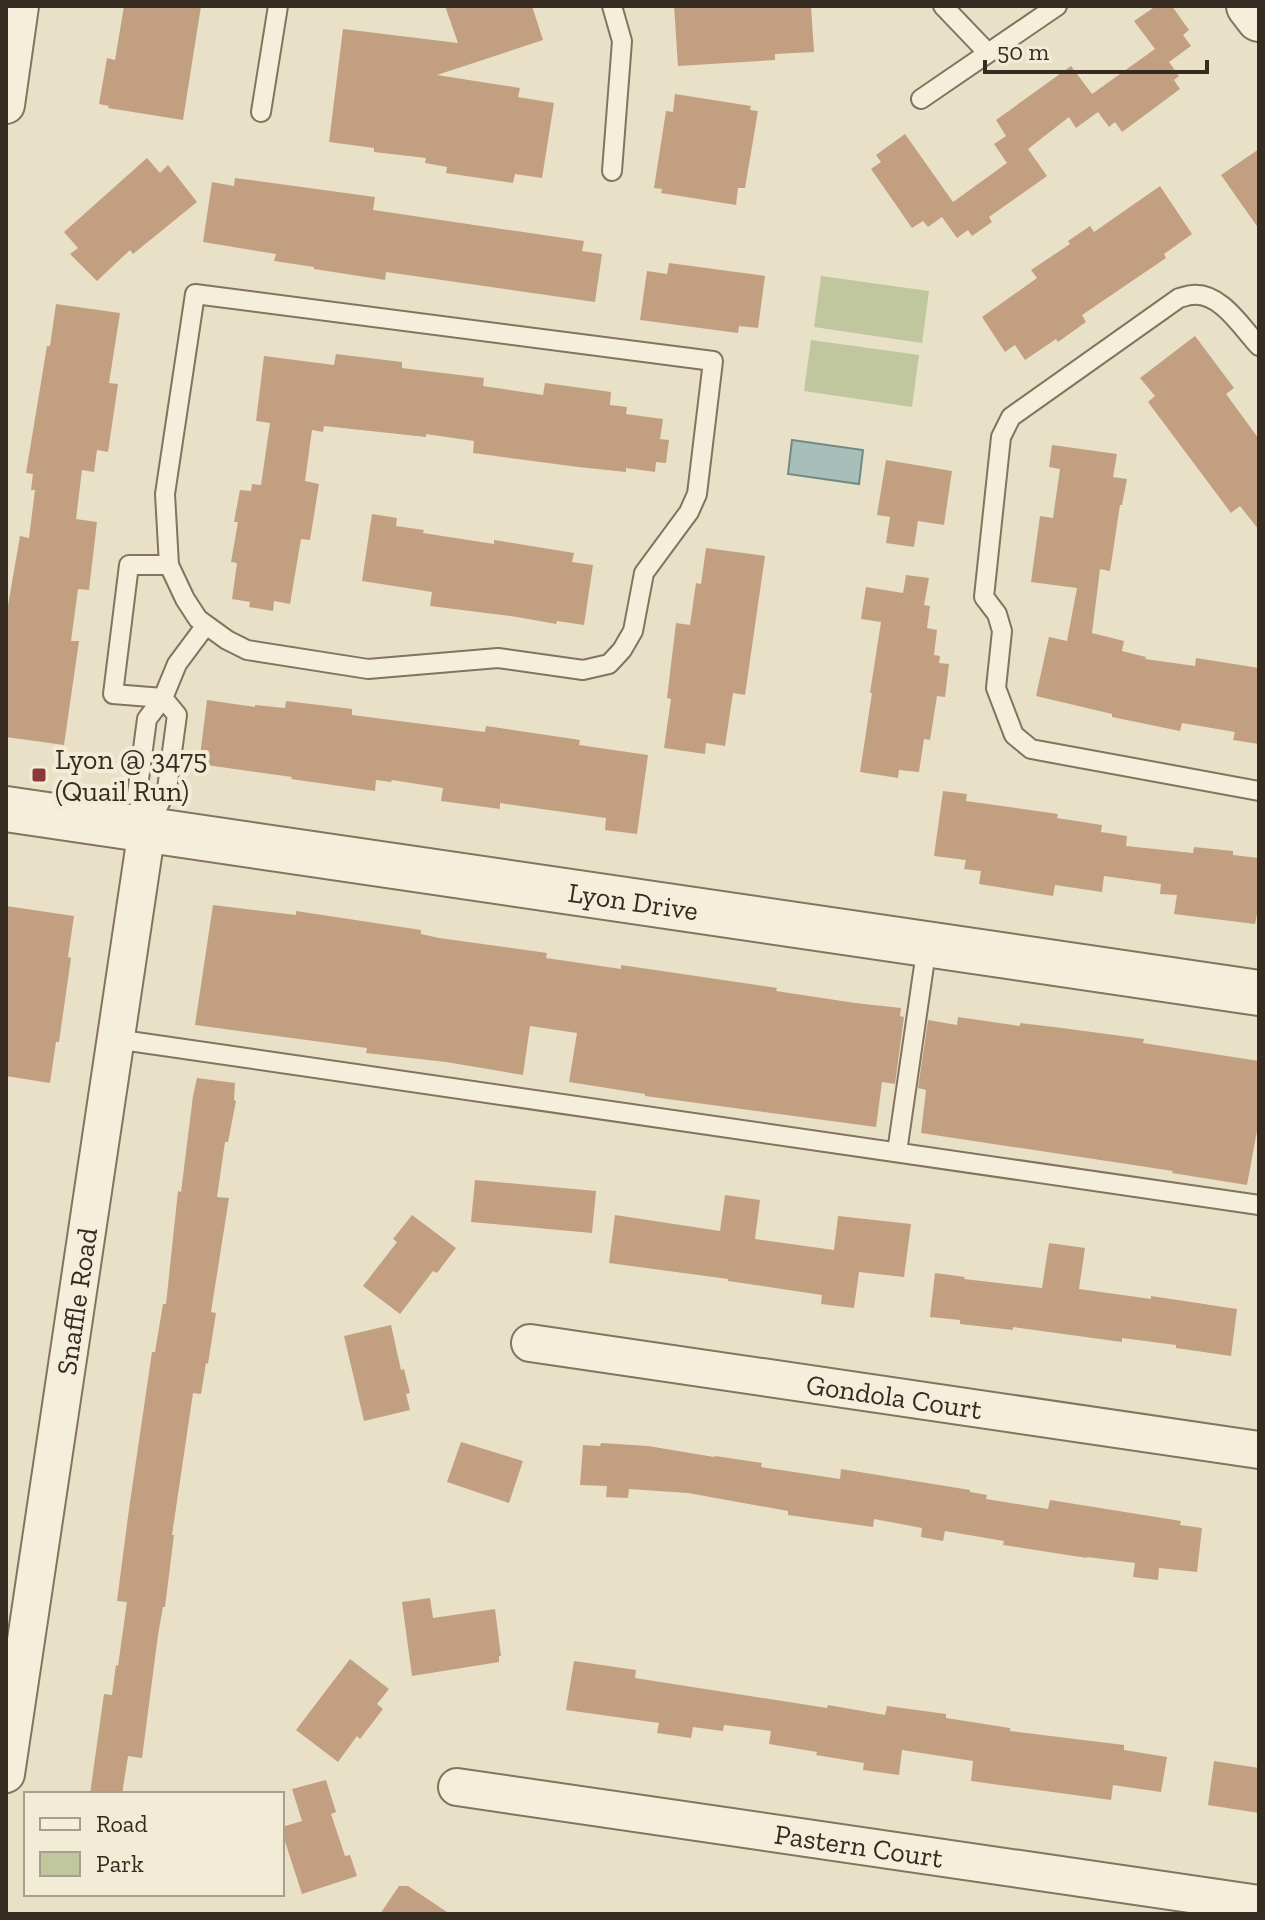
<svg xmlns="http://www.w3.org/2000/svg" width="1265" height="1920" viewBox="0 0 1265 1920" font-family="'Zilla Slab',serif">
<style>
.green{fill:#c0c69d}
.water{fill:#a8beb8;stroke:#708b85;stroke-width:2}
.building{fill:#c39f82}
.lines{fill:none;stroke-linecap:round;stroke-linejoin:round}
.service-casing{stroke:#83735f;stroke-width:22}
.minor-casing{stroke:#83735f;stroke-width:40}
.tertiary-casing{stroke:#83735f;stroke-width:48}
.service{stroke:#f5eeda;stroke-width:18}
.minor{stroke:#f5eeda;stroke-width:36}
.tertiary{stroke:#f5eeda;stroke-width:44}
.poi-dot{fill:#8b3836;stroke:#f2ebd6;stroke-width:3}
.labels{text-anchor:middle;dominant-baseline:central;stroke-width:8;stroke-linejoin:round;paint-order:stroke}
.poi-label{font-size:28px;fill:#352b21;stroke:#f2ebd6;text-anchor:start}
.street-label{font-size:28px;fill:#352b21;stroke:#f2ebd6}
</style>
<rect width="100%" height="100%" fill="#e9e0c8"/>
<path class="green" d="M821 276 929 291 922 343 814 327Z
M811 340 919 355 912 407 804 391Z"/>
<path class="water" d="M792 440 863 450 859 484 788 474Z"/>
<path class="building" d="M124 6H201L183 120 108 108 109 106 99 104 107 58 115 60Z
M445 6H532L543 40 437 75 520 88 518 97 554 103 542 178 515 174 513 183 446 173 447 167 425 163 426 158 374 152V148L329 142 343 29 458 43Z
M674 6H811L814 52 775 54V60L678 66Z
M1156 6H1172L1189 30 1183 35 1191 46 1169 62 1179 76 1174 80 1180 89 1122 132 1115 122 1109 127 1098 112 1076 128 1069 117 1028 149 1047 176 989 217 992 222 972 236 968 230 957 238 942 217 928 227 923 221 912 228 871 169 881 162 876 155 905 134 953 202 1007 163 994 144 1006 136 996 120 1071 66 1092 94 1155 49 1134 21Z
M675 94 751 106 750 110 758 111 745 188H738L736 205 661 193 662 189 654 188 666 111 673 112Z
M1259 149V229L1221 175Z
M147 158 160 173 168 165 197 202 133 254 130 250 97 281 70 254 78 248 64 232Z
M235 178 375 197 373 210 584 241 582 251 602 254 595 302 386 272 385 280 314 269V267L274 261 276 254 203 242 212 182 234 186Z
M1160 186 1192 234 1164 254 1166 258 1082 315 1086 322 1058 342 1056 339 1025 360 1015 345 1005 352 982 317 1037 278 1031 270 1070 244 1068 241 1090 226 1094 232Z
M669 263 765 276 758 328 739 326 738 333 640 320 647 271 667 274Z
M56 304 120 313 109 383 118 384 108 452 97 450 94 472 82 470 76 519 97 522 89 590 78 589 71 641H79L64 745 6 737V617L20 536 29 538 35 490H31L33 474 26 473 47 346H50Z
M1195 336 1234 388 1226 394 1259 439V530L1240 506 1231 513 1148 402 1155 396 1140 378Z
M336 354 402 362V368L484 378 483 386 543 395 545 383 611 392 610 405 627 407 626 414 663 419 660 439 669 440 666 463 656 462 655 472 626 468V472L578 467 473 453 474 441 426 434V437L324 426 323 432 312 430 305 481 319 484 310 540 301 539 290 604 274 601 273 611 249 607 250 602 232 599 237 563 231 562 238 522H234L240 490 251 491 252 484 261 485 270 423 256 421 264 356 334 365Z
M1052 445 1117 454 1113 477 1127 479 1122 505H1120L1110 571 1100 569 1092 633 1124 641 1122 651 1146 657 1145 659 1195 666 1196 658 1259 668V744L1233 740 1235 732 1182 723 1180 731 1112 717V714L1036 696 1049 637 1067 641 1077 588 1031 582 1040 516 1053 518 1060 469 1049 467Z
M886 460 952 471 944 525 918 521 914 547 886 543 890 517 877 515Z
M372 514 397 518 396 526 424 530 423 533 494 544V540L574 553 572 562 593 565 584 625 557 621 556 624 517 617 430 606 432 592 362 581Z
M706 548 765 556 745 695 733 693 725 746 706 743 705 754 664 748 671 699 667 698 676 623 690 625 696 583 701 584Z
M906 575 929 578 924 605 930 606 927 628 937 630 934 655 940 656 939 663 949 664 945 697 937 696 930 740 924 739 919 772 899 770 898 778 860 772 872 693H870L881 622 861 619 866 587 903 593Z
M207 700 255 707V705L285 708 286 701 352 709V715L485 732 486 726 580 740 579 745 648 755 637 834 605 830 606 818 500 803V809L441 801 443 788 392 780 391 782 376 780 375 791 291 779 292 777 199 764Z
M943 791 967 794 966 801 1058 814 1057 818 1102 825 1101 832 1127 836 1126 846 1193 853 1194 847 1233 851V855L1259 858V914H1257L1255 924 1174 914 1177 895 1160 894 1161 884 1104 876 1102 892 1055 885 1053 896 979 884 981 871 964 869 966 860 934 856Z
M213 905 296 915V911L421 930V934L439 938 547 953 546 958 621 969V965L777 988 776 991 855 1003 901 1008 900 1016 904 1017 895 1084 882 1082 876 1127 645 1096V1094L569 1082 577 1033 530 1026 523 1075 446 1062 366 1053 367 1048 195 1025Z
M6 906 74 916 68 957 71 958 59 1042H56L50 1083 6 1076Z
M958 1017 1020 1026V1023L1062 1028 1144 1039 1143 1043 1259 1061V1120L1247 1185 1172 1173 1173 1171 921 1133 926 1090 918 1088 928 1020 957 1025Z
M197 1078 235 1083 234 1100 236 1101 228 1142H225L217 1197 229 1198 211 1312 216 1313 208 1364 206 1363 201 1394 193 1393 172 1535H174L165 1607H163L158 1635 142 1758 128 1756 122 1794H90L104 1694 112 1695 116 1665 118 1666 127 1602 117 1601 129 1509 152 1352H155L163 1304H166L178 1191 181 1192 193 1096Z
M475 1180 596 1191 592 1233 471 1222Z
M725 1195 760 1200 755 1239 834 1250 838 1216 911 1224 904 1277 859 1272 854 1308 821 1304 822 1295 728 1281V1279L609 1263 615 1215 720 1231Z
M412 1215 456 1248 437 1273 433 1271 400 1314 363 1286 397 1242 393 1239Z
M1049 1243 1085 1248 1079 1289 1151 1299V1296L1237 1309 1231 1356 1176 1348V1345L1122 1338V1342L1013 1327V1330L960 1324V1320L930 1317 935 1273 965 1277 964 1279 1042 1288Z
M391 1325 401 1370 404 1369 410 1393 406 1394 410 1410 364 1421 344 1336Z
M461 1442 523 1461 509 1503 447 1482Z
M601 1443 648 1446 714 1457 715 1456 762 1463 761 1467 840 1479 841 1469 970 1490V1492L987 1495 986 1499 1048 1509 1050 1500 1181 1521 1180 1525 1202 1528 1197 1572 1159 1568 1158 1580 1133 1577 1135 1563 1087 1557V1558L1003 1545 1004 1541 945 1531 943 1541 921 1537 922 1528 874 1519 873 1527 788 1515V1511L688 1493 629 1489 628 1498 606 1497 607 1486 580 1485 583 1445 600 1446Z
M430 1598 433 1618 495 1609 501 1656H499V1662L412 1676 402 1602Z
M350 1659 389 1689 377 1704 383 1709 360 1739 357 1736 338 1762 296 1730Z
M574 1661 636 1670 635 1678 827 1708 828 1705 885 1715 887 1706 946 1714V1718L1010 1728V1731L1124 1745V1750L1167 1757 1161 1792 1113 1785 1111 1800 971 1781 973 1761 902 1750 899 1775 863 1770 864 1763 816 1755 817 1752 769 1744 771 1731 724 1725 723 1731 693 1727 691 1738 657 1733 659 1723 566 1710Z
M1214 1761 1259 1768V1813L1208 1805Z
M326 1780 336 1812 331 1814 345 1856 350 1855 357 1876 302 1894 282 1832V1827L302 1821 292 1789Z
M399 1886H408L450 1914H380Z"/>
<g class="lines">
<g class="service-casing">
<path id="service" d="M943 6 988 53
M921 99 1057 6
M261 112 278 6
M612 171 622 41 612 6
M195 294 713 361 697 494 689 512 644 573 633 631 622 650 609 664 583 670 498 658 368 669 247 650 227 640 198 619 185 599 169 565 165 494Z
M1259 346C1242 328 1221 292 1192 295 1188 295 1184 297 1179 298L1011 417 1001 437 984 597 997 614 1002 631 996 688 1014 735 1031 749 1259 791
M147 828 167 789 177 715 163 698 113 694 129 565H169
M147 829 137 794 147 719 163 698 177 664 206 625
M115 1039 1259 1205
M897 1152 927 945"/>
</g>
<g class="minor-casing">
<g id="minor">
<path d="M6 105 20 6"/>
<path id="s1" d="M530 1343 1259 1450"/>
<path id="s2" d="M6 1774 147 829"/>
<path id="s3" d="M457 1787 1259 1904"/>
</g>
</g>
<g class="tertiary-casing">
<g id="tertiary">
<path d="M1249 6 1259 19"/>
<path id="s4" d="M6 809 1259 993"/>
</g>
</g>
<use href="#service" class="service"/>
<use href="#minor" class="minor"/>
<use href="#tertiary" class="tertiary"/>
</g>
<rect class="poi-dot" x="31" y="767" width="16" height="16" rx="4"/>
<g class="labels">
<g class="poi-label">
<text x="55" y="759">Lyon @ 3475<tspan x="55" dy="32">(Quail Run)</tspan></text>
</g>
<g class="street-label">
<text stroke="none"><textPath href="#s4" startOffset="634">Lyon Drive</textPath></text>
<text stroke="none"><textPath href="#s2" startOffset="478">Snaffle Road</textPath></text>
<text stroke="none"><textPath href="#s1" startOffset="368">Gondola Court</textPath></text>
<text stroke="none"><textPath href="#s3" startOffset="406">Pastern Court</textPath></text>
</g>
</g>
<rect width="1265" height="1920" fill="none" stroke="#352b21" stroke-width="16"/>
<rect x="24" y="1792" width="260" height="104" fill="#f2ebd6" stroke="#a69e8e" stroke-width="2"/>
<rect x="40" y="1818" width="40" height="12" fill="#f5eeda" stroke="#a69e8e" stroke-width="2"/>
<text x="96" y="1832" font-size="24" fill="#352b21">Road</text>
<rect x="40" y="1852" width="40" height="24" fill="#c0c69d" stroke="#a69e8e" stroke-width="2"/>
<text x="96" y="1872" font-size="24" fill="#352b21">Park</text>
<path d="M985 60v12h222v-12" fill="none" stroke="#352b21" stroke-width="4"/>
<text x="997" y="60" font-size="24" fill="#352b21" stroke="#f2ebd6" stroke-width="6" paint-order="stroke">50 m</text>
</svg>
